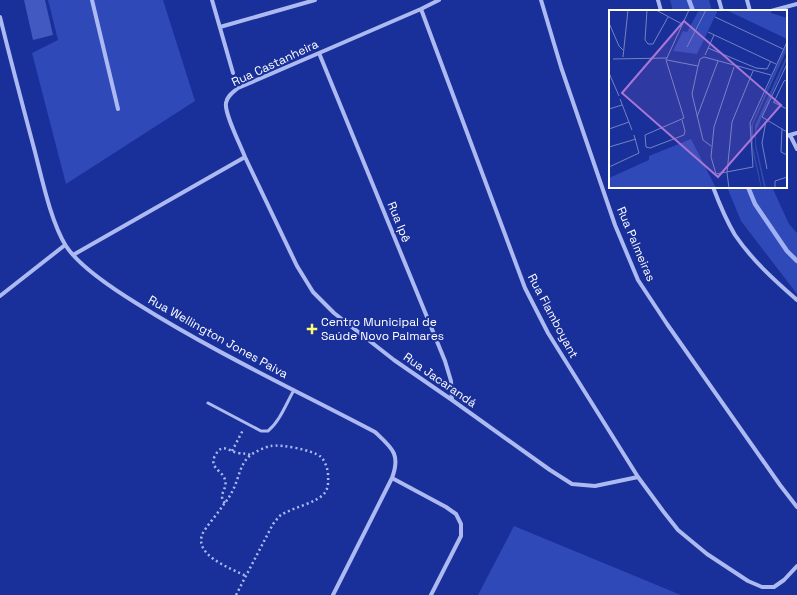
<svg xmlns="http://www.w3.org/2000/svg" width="797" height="595" viewBox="0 0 797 595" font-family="'Space Grotesk',sans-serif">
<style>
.green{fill:#2f49b8}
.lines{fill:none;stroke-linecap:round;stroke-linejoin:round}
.stream{stroke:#a0b1f3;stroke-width:4.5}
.building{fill:#4159c0}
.path{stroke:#adbaf1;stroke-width:2.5;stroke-dasharray:2 3;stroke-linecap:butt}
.service{stroke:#adbaf1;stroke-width:3}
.minor{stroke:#adbaf1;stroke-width:4}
.poi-dot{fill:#fffb6e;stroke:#192f99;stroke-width:1.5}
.labels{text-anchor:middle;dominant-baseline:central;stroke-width:4;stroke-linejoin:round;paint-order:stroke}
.street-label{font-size:12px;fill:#fff;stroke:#192f99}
.poi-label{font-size:12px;fill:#fff;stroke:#192f99;text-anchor:start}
.inset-river{fill:none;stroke:#1e2e80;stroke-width:2}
.inset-road{fill:none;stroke:#7582c2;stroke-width:1}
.view{fill:#a976d5;fill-opacity:0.15;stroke:#a976d5;stroke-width:2}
.inset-edge{fill:none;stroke:#fff;stroke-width:2}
</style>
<rect width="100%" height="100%" fill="#192f99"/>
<path class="green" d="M48 0H163L195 101 66 184 32 53 58 40Z
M670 0H709L712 11H673Z
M727 187H772L789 224 797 233V294L741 221Z
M514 526 681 595H478Z"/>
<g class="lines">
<path class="stream" d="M689 0 693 11
M748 187 755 204 787 251 797 261"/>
</g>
<path class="building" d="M24 0H45L53 35 33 40Z"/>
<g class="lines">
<path class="path" d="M232 451 243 430
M225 503C217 495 228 489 225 480 224 474 217 471 214 465 213 462 213 459 215 456 222 442 228 451 238 453 243 454 246 453 250 455
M236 595 273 524C276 521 278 517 281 515 293 507 319 503 326 491 329 485 328 479 328 473 327 467 325 461 321 457 313 450 281 444 271 446 265 447 257 451 252 454 242 461 240 472 236 483 233 491 229 498 224 504 218 513 210 522 204 531 190 554 230 568 246 576"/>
<path class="service" d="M208 403 261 431H268C280 421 286 404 294 390"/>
<path class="minor" d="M92 0 118 109
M212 0 233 73
M541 0 561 67 615 225 638 280 667 324 780 485 797 507
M658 0 661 11
M719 0 722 11
M747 0 750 11
M421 9 525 288 548 333 638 477 663 511 678 530 707 554 748 581 762 587H774L784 580 797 566
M771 11 797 4
M0 17C11 62 23 107 35 152 42 179 51 222 66 246 79 266 115 290 136 303 212 351 295 390 375 432 392 448 401 454 392 478L333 595
M220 27 315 0
M319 53 445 361 451 381 452 400
M790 135 797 149
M786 136 797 133
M245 157 297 266 313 292 334 313 394 360 452 400 550 470 572 484 595 486 638 477
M713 187C719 203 726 220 735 235 752 260 774 280 797 300
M73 255 245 157C241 146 224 113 226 103 227 96 233 92 238 88L421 9 439 0
M0 296 65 245
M392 478 446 507 456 514 461 524V536L431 595"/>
</g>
<path class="poi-dot" d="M310 323h4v4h4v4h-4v4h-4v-4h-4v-4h4z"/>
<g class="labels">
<g class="street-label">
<text transform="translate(275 63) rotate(-25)">Rua Castanheira</text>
<text transform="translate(399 222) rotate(68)">Rua Ipê</text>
<text transform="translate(636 244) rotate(67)">Rua Palmeiras</text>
<text transform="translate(553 316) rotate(62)">Rua Flamboyant</text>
<text transform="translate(218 337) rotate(29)">Rua Wellington Jones Paiva</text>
<text transform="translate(440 380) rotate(35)">Rua Jacarandá</text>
</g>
<g class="poi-label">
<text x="321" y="322">Centro Municipal de<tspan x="321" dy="14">Saúde Novo Palmares</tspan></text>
</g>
</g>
<g transform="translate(609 10)">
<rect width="178" height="178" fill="#192f99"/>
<path d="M90 0H109L88 44 64 41 74 21 78 22ZM117 0H163L162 3 178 8V29ZM178 32V49L147 121V134L157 178H152L141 131 142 116ZM82 129 107 178H0V168L40 150V146Z" fill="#2f49b8"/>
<path class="inset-river" d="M154 178 145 136V115L178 42"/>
<path class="inset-road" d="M38 0 36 30 39 34H44L59 7M47 0 73 14M106 7 174 39M0 13 10 36 14 40M99 22 167 54M78 37 97 0M99 38 147 58 158 59 162 51M96 45 105 25M14 47 19 0M4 49 58 48M58 50 89 56 91 49 95 47 162 65M178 54 153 107 178 122M89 56 83 84 94 130 102 136M125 57 105 117 102 147 107 164 144 157 141 113 178 32M0 63 10 86M11 89 23 120M164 92 178 99M165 92 175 71 178 70M0 99 13 95M88 107 109 51M73 110 76 121 75 125 41 138 37 137 36 125 75 108 57 50 80 0M157 111 153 133 158 159M0 119 20 112M173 119 172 142 178 145M0 137 27 129M0 157 30 143 25 125M120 178 118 163 123 112 144 61M166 178V171L178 167"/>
<path class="view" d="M75 11 172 95 109 167 13 83Z"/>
<rect width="178" height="178" class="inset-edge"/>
</g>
</svg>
